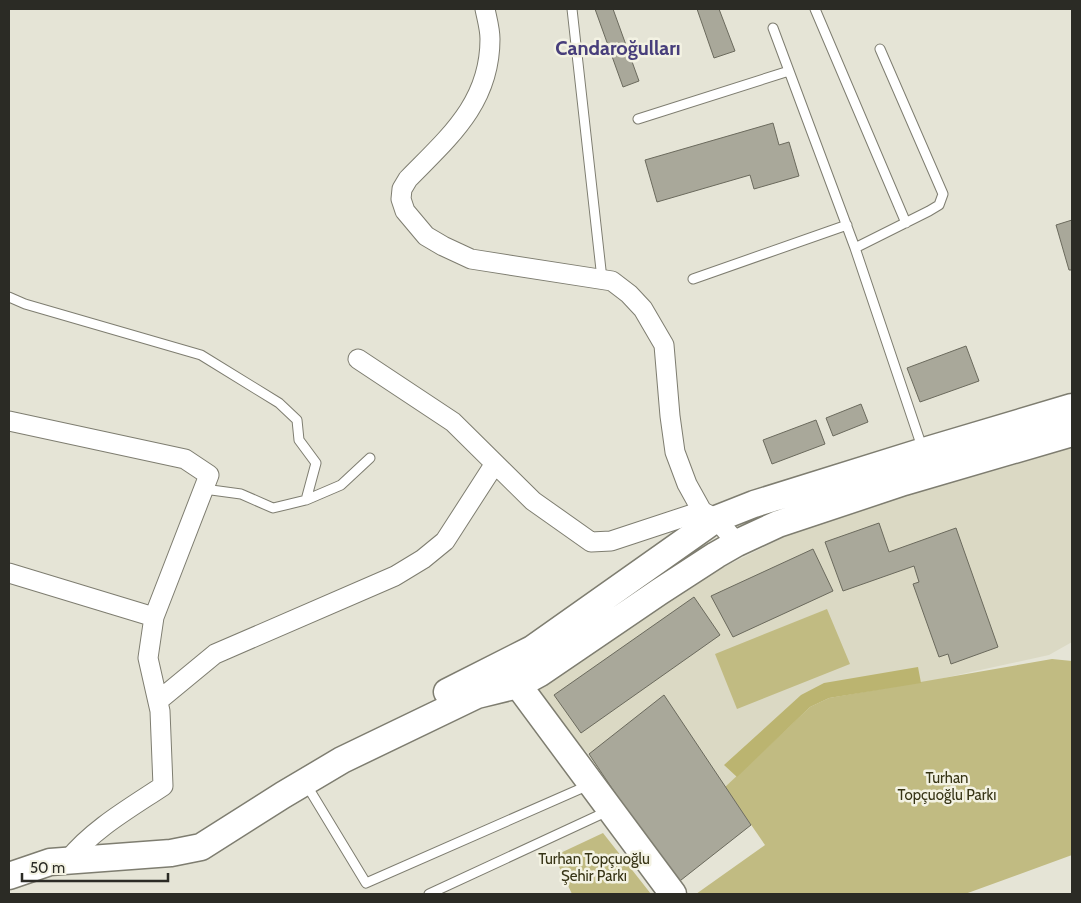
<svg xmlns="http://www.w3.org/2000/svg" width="1081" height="903" viewBox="0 0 1081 903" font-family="Cabin,sans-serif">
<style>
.built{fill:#dbd9c4}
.green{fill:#c1bb82}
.forest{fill:#bbb470}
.building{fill:#a9a89a;stroke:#6b6a5d}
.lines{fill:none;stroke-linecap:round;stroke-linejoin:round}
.lane-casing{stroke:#7e7d70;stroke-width:11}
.street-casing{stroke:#7e7d70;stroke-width:21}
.secondary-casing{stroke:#7e7d70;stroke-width:29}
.lane{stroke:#fff;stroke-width:9}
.street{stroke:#fff;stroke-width:19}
.secondary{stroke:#fff;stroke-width:26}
.labels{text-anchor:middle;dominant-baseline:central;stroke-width:5;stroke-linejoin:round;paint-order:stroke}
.park-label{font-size:15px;fill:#363314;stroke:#f3f2e3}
.district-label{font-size:20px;font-weight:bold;fill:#473e7b;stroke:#f3f2e3}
</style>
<rect width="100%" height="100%" fill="#e5e4d6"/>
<path class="built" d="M1072 442V642L1049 655 921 683 829 698 810 707 725 787 751 825 676 884 589 754 584 749 570 745 530 690 694 582 826 516Z"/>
<path class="green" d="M827 609 850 664 737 709 715 654Z
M1052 659 1072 661V855L965 894H696L765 845 725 787 810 707 829 698Z
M603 833 651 894H572L554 856Z"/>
<path class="forest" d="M918 667 921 683 829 698 810 707 737 777 724 765 801 695 824 683Z"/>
<path class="building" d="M595 9H613L639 81 623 87Z
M697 9H719L735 51 714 58Z
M773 123 779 145 789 142 799 176 754 189 750 175 657 202 645 160Z
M1072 220V270H1069L1056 225Z
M966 346 979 381 920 402 907 368Z
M861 404 868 422 833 436 826 418Z
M816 420 825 444 772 464 763 440Z
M879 523 889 552 956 528 998 647 951 664 948 654 939 657 913 584 919 582 914 566 843 591 825 542Z
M813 549 833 591 733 637 711 596Z
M694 597 720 635 581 733 554 695Z
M664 695 751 825 676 884 589 754Z"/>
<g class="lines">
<g class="lane-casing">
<path id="lane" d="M572 9 602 279
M815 9 906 223
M773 28 855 248 923 450
M638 119 789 71
M855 248 929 211 939 205 943 194 880 49
M693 279 847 225
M9 297 25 304 201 355 279 403 297 420 299 440 316 463 306 500
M204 489 241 494 273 508 306 500 341 485 370 458
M306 784 366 883 589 785
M429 894 608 811"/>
</g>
<g class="street-casing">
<path id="street" d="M485 9C487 19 490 29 490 39 490 103 449 137 408 179L402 189 401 199 405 211 426 236 443 246 471 259 612 281 629 294 643 309 664 345 670 416 675 452 687 484 702 511
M358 359 453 422 533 501 591 542 611 541 702 511 716 519 737 543
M9 421 185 459 209 475 154 617 148 658 160 711 163 786C130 808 93 829 68 860
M9 573 154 617
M158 701 215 654 395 576 423 559 445 541 494 465"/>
</g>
<g class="secondary-casing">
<path id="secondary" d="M510 670 518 685 673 894
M447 692 532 649 716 519 754 504 924 451 1072 407
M9 876 50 862 171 853 201 847 283 795 342 760 477 695 518 685 540 673 659 592 716 555 737 543 778 524 904 482 1072 433"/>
</g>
<use href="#lane" class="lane"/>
<use href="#street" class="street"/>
<use href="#secondary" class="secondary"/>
</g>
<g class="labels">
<g class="park-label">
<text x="947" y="778">Turhan<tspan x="947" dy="17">Topçuoğlu Parkı</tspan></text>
<text x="594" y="859">Turhan Topçuoğlu<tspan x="594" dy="17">Şehir Parkı</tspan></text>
</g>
<g class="district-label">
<text x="618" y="48">Candaroğulları</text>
</g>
</g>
<rect width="1081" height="903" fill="none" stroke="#2b2b25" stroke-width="20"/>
<path d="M22 873v8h146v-8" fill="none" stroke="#2b2b25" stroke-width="2.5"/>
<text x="30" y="873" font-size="15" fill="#2b2b25" stroke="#f3f2e3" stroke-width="4" paint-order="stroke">50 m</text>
</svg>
